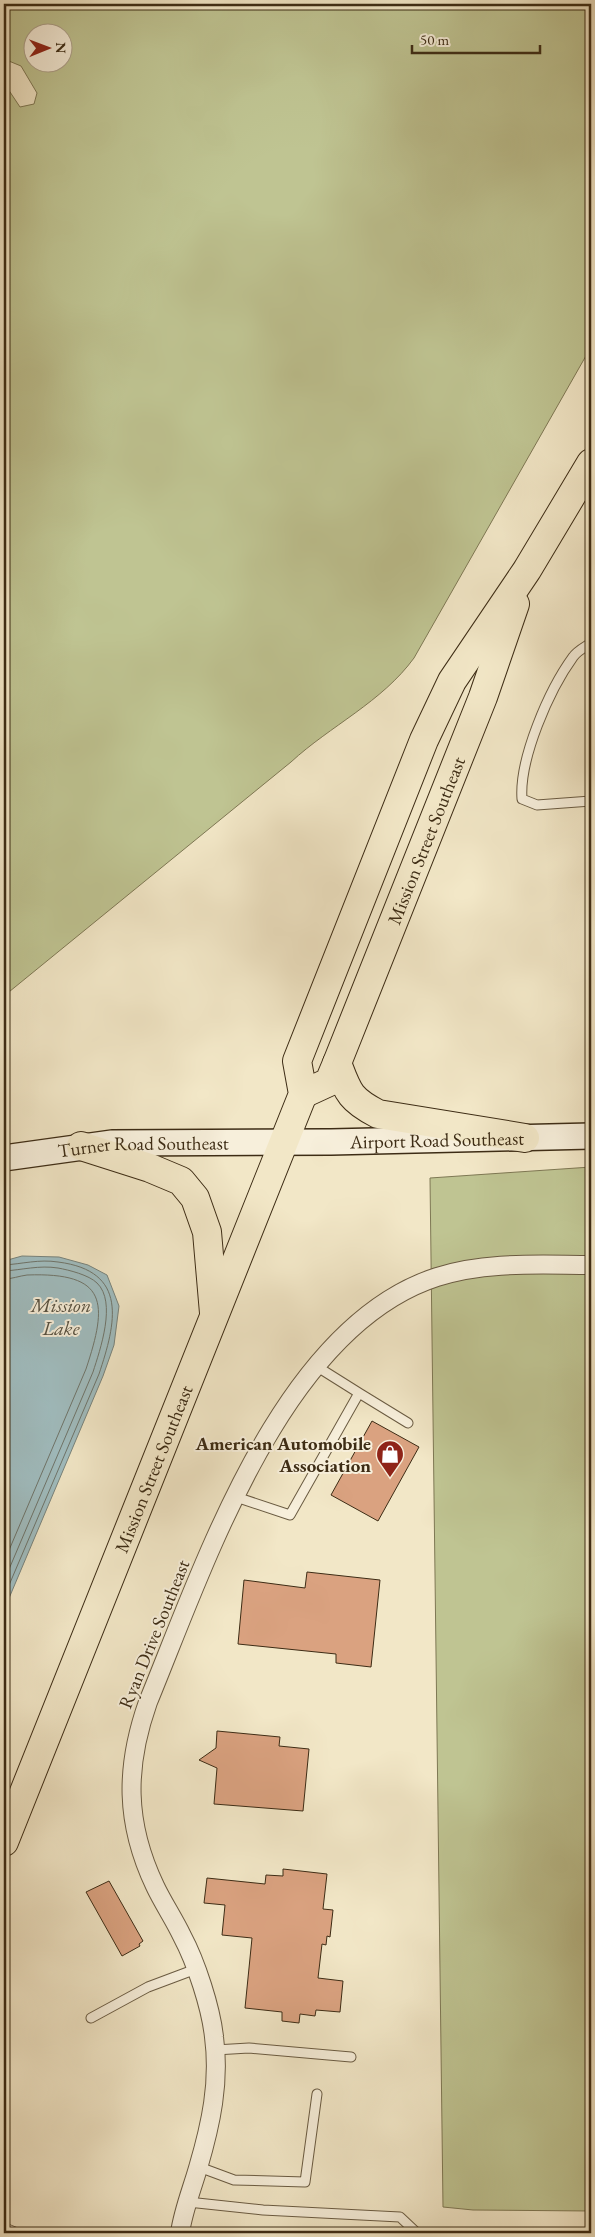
<svg xmlns="http://www.w3.org/2000/svg" width="595" height="2237" viewBox="0 0 595 2237" font-family="'EB Garamond',serif">
<style>
.green{fill:#bfc492;stroke:#7e7854;fill-rule:evenodd}
.water{fill:#a0bdc0;stroke:#78837c}
.lines{fill:none;stroke-linecap:round;stroke-linejoin:round}
.shore{stroke:#6e746a;stroke-width:1}
.building{fill:#daa280;stroke:#3d2c15}
.lane-casing{stroke:#6a5b42;stroke-width:11}
.street-casing{stroke:#6a5b42;stroke-width:20}
.secondary-casing{stroke:#3d2c15;stroke-width:28}
.highway-casing{stroke:#3d2c15;stroke-width:30}
.lane{stroke:#f7efdb;stroke-width:9}
.street{stroke:#f7efdb;stroke-width:18}
.secondary{stroke:#f7efdb;stroke-width:25}
.highway{stroke:#f2e7c7;stroke-width:28}
.labels{text-anchor:middle;dominant-baseline:central;stroke-width:4;stroke-linejoin:round;paint-order:stroke}
.street-label{font-size:19px;fill:#3d2c15;stroke:#f7efdb}
.poi-label{font-size:19px;font-weight:bold;fill:#3d2c15;stroke:#f7efdb;text-anchor:end}
.water-label{font-size:20px;font-style:italic;fill:#565040;stroke:#f7efdb}
</style>
<rect width="100%" height="100%" fill="#f2e7c7"/>
<filter id="stains"><feTurbulence type="fractalNoise" baseFrequency=".004" numOctaves="4"/><feColorMatrix values="0 0 0 0 .2 0 0 0 0 .09 0 0 0 0 .02 0 0 0 .5 -.17"/></filter>
<radialGradient id="worn" r=".72"><stop offset=".6" stop-color="#630" stop-opacity="0"/><stop offset="1" stop-color="#630" stop-opacity=".3"/></radialGradient>
<path class="green" d="M4 4H591V347L414 658C382 702 330 726 291 762L4 996V83L20 107 34 104 37 93 21 66 4 59ZM32 32H62V62H32Z
M591 1167V2211L473 2210 443 2207 430 1178Z"/>
<path class="water" d="M22 1256 59 1257 88 1265 107 1275 119 1306 114 1345 103 1376 4 1610V1261Z"/>
<g class="lines">
<path class="shore" d="M4 1265C22 1264 39 1259 58 1262 129 1271 116 1323 99 1374L4 1597
M4 1271C22 1270 39 1265 58 1268 69 1270 89 1275 97 1283 117 1302 100 1350 93 1372L4 1581
M4 1279C12 1279 19 1276 27 1275 108 1272 108 1303 86 1369L4 1562"/>
</g>
<path class="building" d="M372 1421 419 1447 378 1521 331 1495Z
M307 1572 380 1580 371 1667 336 1663V1654L238 1644 244 1580 305 1588Z
M217 1731 280 1737 279 1746 309 1749 303 1811 214 1804 217 1768 199 1760 216 1748Z
M283 1869 327 1874 323 1909 333 1910 330 1937 327 1936 326 1945 322 1944 318 1978 343 1981 340 2012 316 2010 315 2016 300 2014 299 2023 282 2021V2012L245 2008 252 1938 222 1935 225 1905 204 1903 207 1878 265 1884 266 1875 283 1876Z
M109 1881 143 1941 139 1944 140 1946 122 1956 86 1892Z"/>
<g class="lines">
<g class="lane-casing">
<path id="lane" d="M591 643C585 647 577 651 573 657 549 690 519 759 522 799L537 805 591 801
M359 1393 408 1423
M236 1497 290 1515 359 1393 316 1366
M91 2018 148 1987 196 1969
M215 2050 249 2048 351 2057
M199 2167 234 2180 305 2182 317 2094
M188 2202 263 2210 400 2217 417 2233
M4 2230 5 2228 17 2233"/>
</g>
<g class="street-casing">
<path id="street" d="M180 2233C183 2211 192 2189 198 2168 211 2124 220 2082 214 2037 211 2008 196 1962 182 1936 174 1919 163 1903 155 1886 125 1823 125 1767 148 1702 205 1564 282 1327 437 1277 486 1261 541 1265 591 1265"/>
</g>
<g class="secondary-casing">
<g id="secondary">
<path id="s1" d="M4 1158 112 1143 331 1142 591 1136"/>
</g>
</g>
<g class="highway-casing">
<g id="highway">
<path d="M337 1063C348 1092 349 1099 378 1114L525 1138"/>
<path id="s2" d="M303 1094 329 1082 337 1063 483 697 515 604"/>
<path d="M81 1146 150 1168 181 1181 195 1198 207 1232 214 1313"/>
<path id="s3" d="M4 1842 303 1094 297 1061 424 740 452 681 527 570 591 463"/>
</g>
</g>
<use href="#lane" class="lane"/>
<use href="#street" class="street"/>
<use href="#secondary" class="secondary"/>
<use href="#highway" class="highway"/>
</g>
<defs>
<g id="shop-pin" transform="scale(1.4375)"><path d="M0 17L-7.5 6A9.5 9.5 0 1 1 7.5 6Z" fill="#8f2418" stroke="#f7efdb"/><path d="M-5-2.5h2.3a2.7 3.5 0 0 1 5.4 0H5L5.5 6h-11ZM-1.5-2.5h3a1.5 2.3 0 0 0-3 0Z" fill="#fff"/></g>
</defs>
<g fill-rule="evenodd">
<use href="#shop-pin" x="390" y="1454"/>
</g>
<g class="labels">
<g class="street-label">
<text stroke="none"><textPath href="#s2" startOffset="289">Mission Street Southeast</textPath></text>
<text stroke="none"><textPath href="#s1" startOffset="434">Airport Road Southeast</textPath></text>
<text stroke="none"><textPath href="#s1" startOffset="140">Turner Road Southeast</textPath></text>
<text stroke="none"><textPath href="#s3" startOffset="402">Mission Street Southeast</textPath></text>
<text transform="translate(154 1634) rotate(-68)">Ryan Drive Southeast</text>
</g>
<g class="poi-label">
<text x="371" y="1443">American Automobile<tspan x="371" dy="22">Association</tspan></text>
</g>
<g class="water-label">
<text x="61" y="1305">Mission<tspan x="61" dy="23">Lake</tspan></text>
</g>
</g>
<rect width="595" height="2237" fill="none" stroke="#f2e7c7" stroke-width="20"/>
<rect x="5" y="5" width="585" height="2227" fill="none" stroke="#3d2c15" stroke-width="2.5"/>
<rect x="10" y="10" width="575" height="2217" fill="none" stroke="#3d2c15"/>
<g transform="translate(48 48) rotate(89)"><circle r="24" fill="#f7efdb" stroke="#ada18c"/>
<path d="M0-4L9 19L0 12L-9 19Z" fill="#8f2418"/>
<text y="-8" font-size="14" font-weight="bold" text-anchor="middle" fill="#3d2c15">N</text>
</g>
<path d="M412 45v8h128v-8" fill="none" stroke="#3d2c15" stroke-width="2.5"/>
<text x="420" y="45" font-size="15" fill="#3d2c15" stroke="#f7efdb" stroke-width="4" paint-order="stroke">50 m</text>
<rect width="100%" height="100%" filter="url(#stains)"/>
<rect width="100%" height="100%" fill="url(#worn)"/>
</svg>
